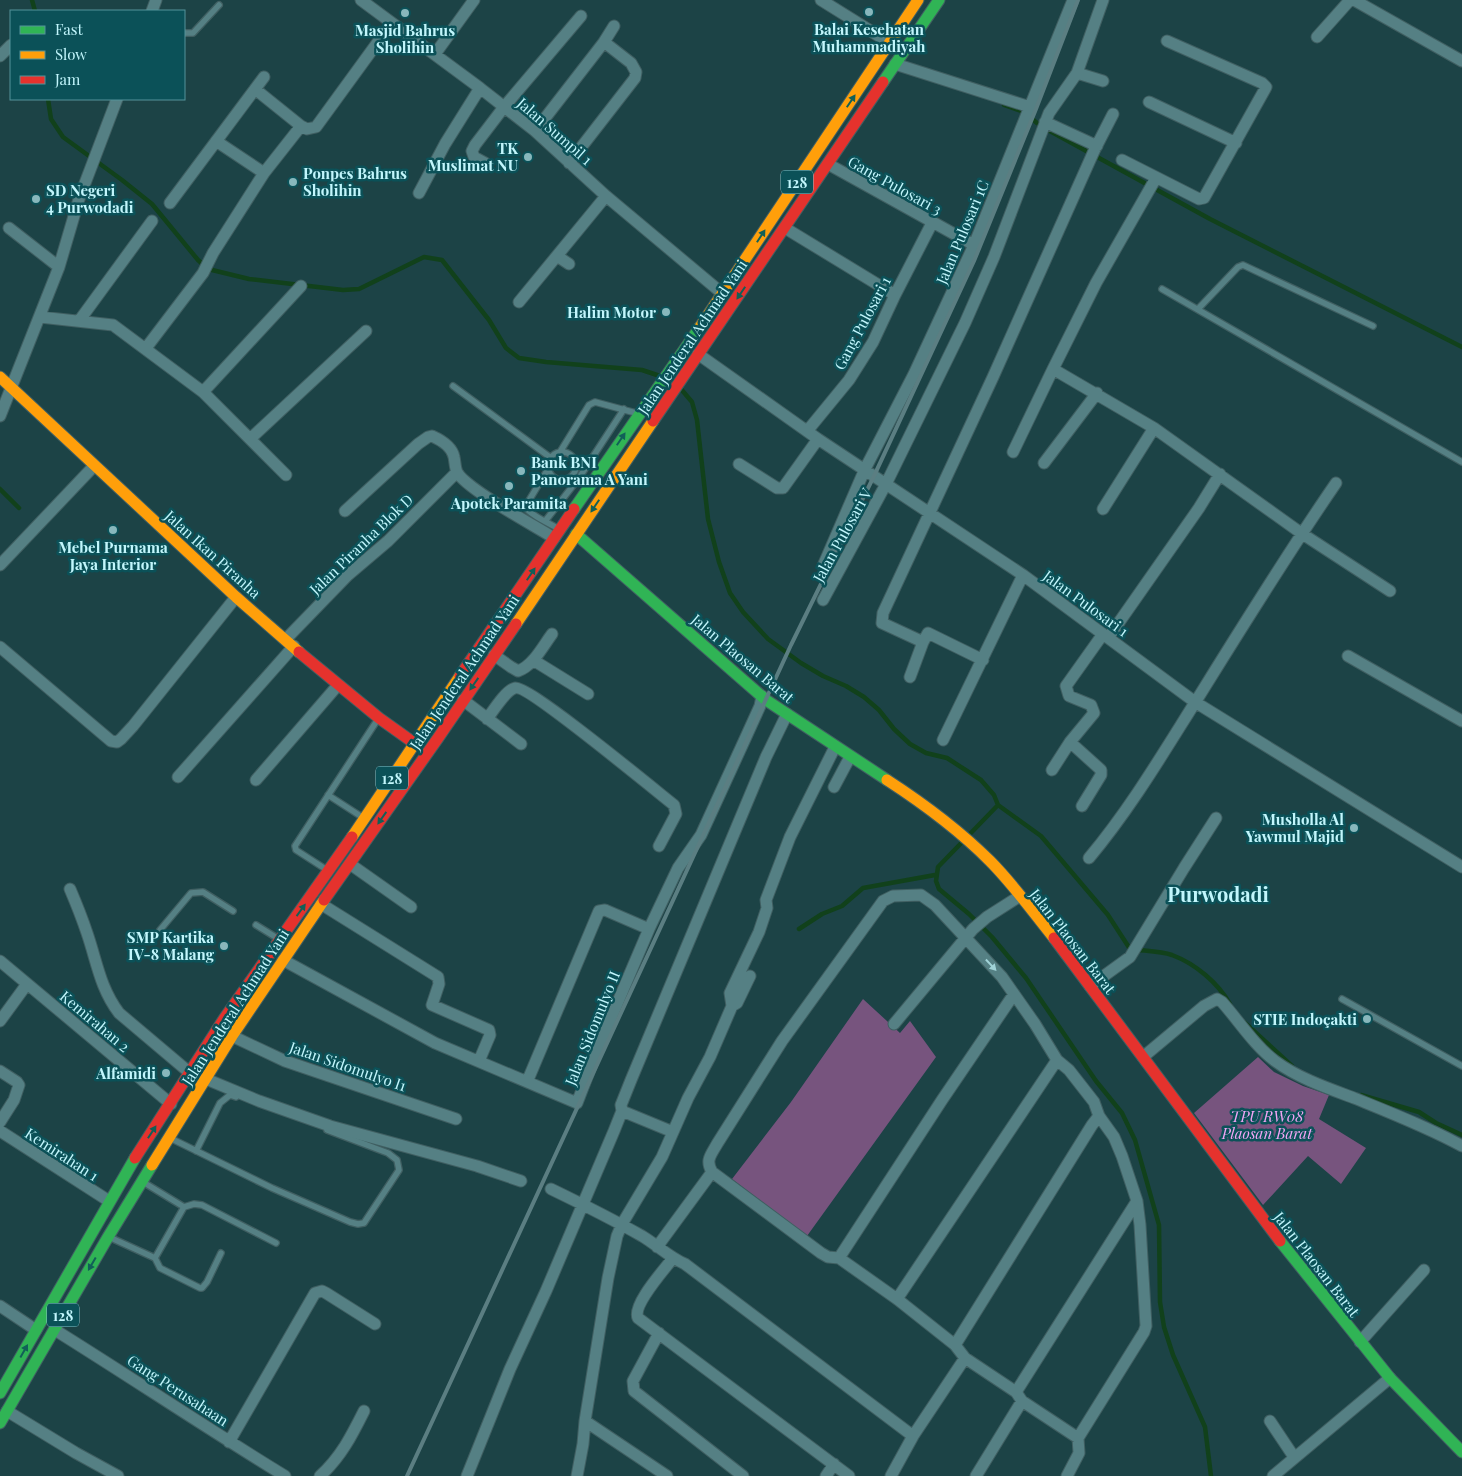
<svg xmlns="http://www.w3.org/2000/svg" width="1462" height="1476" viewBox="0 0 1462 1476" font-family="'Playfair Display',serif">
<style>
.green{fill:#77547e}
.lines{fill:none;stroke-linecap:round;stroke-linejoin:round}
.stream{stroke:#11411b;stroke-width:4.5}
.lane-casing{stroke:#405f62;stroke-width:8}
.street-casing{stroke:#405f62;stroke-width:13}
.fast-casing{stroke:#405f62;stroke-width:13}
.slow-casing{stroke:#405f62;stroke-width:13}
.jam-casing{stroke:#405f62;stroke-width:13}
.lane{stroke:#558084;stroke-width:5.5}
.street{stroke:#558084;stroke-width:11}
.fast{stroke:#30b455;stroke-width:11}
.slow{stroke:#ff9f0a;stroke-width:11}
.jam{stroke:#e5322d;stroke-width:11}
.rail{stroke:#5b7e82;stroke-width:4}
.oneway{fill:#116058}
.oneway2{fill:#a1d3d8}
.poi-dot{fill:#88b7bc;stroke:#0b5158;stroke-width:2}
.labels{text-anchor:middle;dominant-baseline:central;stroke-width:5;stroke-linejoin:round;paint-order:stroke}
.shield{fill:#0b5158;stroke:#8bc4cb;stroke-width:1}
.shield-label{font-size:14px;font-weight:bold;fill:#c2f6fc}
.poi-label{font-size:15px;font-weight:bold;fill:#c2f6fc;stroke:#0b5158;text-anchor:end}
.street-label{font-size:15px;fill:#c2f6fc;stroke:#0b5158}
.park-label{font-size:15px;font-style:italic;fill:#f3a5f6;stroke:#0b5158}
.district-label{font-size:20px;font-weight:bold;fill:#c2f6fc;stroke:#0b5158}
</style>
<rect width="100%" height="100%" fill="#1c4346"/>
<path class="green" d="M863 999 900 1033 910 1021 936 1057 807 1236 732 1179 791 1102Z
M1258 1057 1274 1072 1303 1086 1329 1095 1319 1119 1366 1148 1341 1184 1308 1156 1263 1205 1194 1113Z"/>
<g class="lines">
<path class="stream" d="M32 0 35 11
M48 99 51 119 63 137 122 180 152 204 198 260 208 269 249 279 343 290 359 289 424 257 442 260 489 320 506 348 519 358 546 362 642 370 660 376
M1004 105 1024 112 1037 123
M1048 130 1210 219 1462 347
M681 389 692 402 697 420 708 519 719 562 730 593 743 612 768 639 801 663 823 676 846 686 864 697 879 710 894 729 910 744 926 753 947 758 981 780 994 795 998 805 1041 836 1108 915 1130 949C1143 951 1160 951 1172 955 1196 964 1218 983 1230 1004
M0 489 19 508
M998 805 938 867 936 881 939 889 969 914 992 937 1026 978 1096 1081 1122 1113 1135 1140 1159 1225 1160 1302 1164 1327 1173 1355 1205 1427 1211 1476
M799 929 822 914 842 906 863 888 935 875
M1244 1022 1292 1066
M1361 1095 1419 1112 1436 1123 1462 1135"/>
<g class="lane-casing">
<path id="lane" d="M184 33H193L219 5
M1162 289 1462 462
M1198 309 1238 267 1243 265 1373 326
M453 386 551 458
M560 452 589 405 595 402 636 413
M548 466a14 14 0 1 1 28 0a14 14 0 1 1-28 0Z
M548 469 525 507C531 516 549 523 559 529
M546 520 579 478 624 409
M328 795 362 817
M327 870 296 850 295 846 378 719
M256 925 277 938
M160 930 191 893 203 892 233 911
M1342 999 1462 1066
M172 1139 272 1188 350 1222 358 1224 364 1223 399 1170 397 1160 388 1153 327 1130
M196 1151 220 1103 230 1095 236 1097
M143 1182 184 1207
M109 1237 155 1258
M221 1253 207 1282 202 1288H200L160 1268 155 1258 184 1207 194 1204 202 1205 276 1243"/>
</g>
<g class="street-casing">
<path id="street" d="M361 0 480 88 535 131 606 196 723 294
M821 0 890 43
M1354 0 1462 61
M152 11 156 0
M1317 37 1350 0
M435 54 474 0
M0 56 11 45
M895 64 1030 107
M1077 73 1103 81
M255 89 301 126 307 129 316 127 391 24
M1149 102 1236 143
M1045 122 1097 146
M535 131 604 42 614 26
M216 141 264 173
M1122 160 1199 199 1204 198 1265 89 1266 87 1262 83 1167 41
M485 163 474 157 472 151 475 145 504 107 581 16
M569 163 635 78 636 72 631 63 604 42
M828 164 974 245
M419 193 445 144 480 88
M170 203 264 77
M9 228 59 267
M785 228 895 295
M557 256 569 264
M519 302 606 196
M40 317 113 325 203 392 286 475
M79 321 152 221
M146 348 203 273 213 253 264 173 301 126
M698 354 818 439 1023 575 1195 702 1462 867
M1053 369 1154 428 1301 533 1390 591
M203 392 301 286
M0 416 59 267 79 199 117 99
M808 430 849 380 873 342 895 295 932 223
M250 439 366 331
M1013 452 1053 369 1096 283 1156 178
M1044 463 1097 393
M739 464 777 488H783L818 439
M1103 509 1154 428
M345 511 418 444 428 437 432 436C441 440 452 447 454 457 455 461 455 468 457 472 466 489 535 526 554 538
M0 565 94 466
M823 566 865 469 914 374 974 245 1073 0
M823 600 886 484 965 323 994 257 1049 113 1077 73 1103 0
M1108 638 1199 508 1220 474
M286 639 348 575 388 541 457 472
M0 647 111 741 117 742 121 739 133 726 236 597
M494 655 511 667 518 671C533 666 543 646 552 634
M1348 656 1462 721
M533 660 588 694
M983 660 928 633 923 642 882 623 883 613 993 377 1094 151 1113 114
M910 677 923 642
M463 700 521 744
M487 719C493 711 506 690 515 688 528 685 655 790 674 805L676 814 659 846
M943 740 1023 575
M1070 742 1101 770V775L1082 806
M1052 770 1070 742 1094 713 1091 705 1069 696 1066 686 1103 634
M178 777 294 646
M256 780 338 685
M834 787 850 757
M1089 858C1130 809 1162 755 1196 701 1242 627 1287 554 1336 483
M350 864 411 907
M70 889C76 903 82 918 87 933 97 962 100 988 119 1013L190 1073
M321 904 438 977 439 984 432 1005 489 1030 490 1035 479 1061
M283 960 435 1043 577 1103 599 1046 649 929 678 868 701 835 745 739 760 706 762 696
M0 961 171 1104
M1090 986 1130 957 1184 868 1216 818
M732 1006 737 1003 750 976
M0 1021 27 984
M894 1024 973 929 987 917 1020 896
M232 1036 285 1061 456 1119
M1143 1057 1204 1006 1217 999 1222 1002C1239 1021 1254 1045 1275 1061 1298 1078 1327 1088 1354 1098 1391 1113 1427 1127 1462 1146
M0 1071 17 1082 19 1085 14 1100 0 1122
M206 1079 259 1101 330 1126 477 1166 521 1181
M527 1082 599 911 605 910 649 929
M622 1111 673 1132
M0 1131 109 1201
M551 1189C582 1204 612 1219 642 1236 657 1245 669 1257 685 1264L913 1436
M657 1247 712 1172
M673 1258C664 1270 632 1305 638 1318L849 1476
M839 1258 942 1100 1014 994
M897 1299 1057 1060
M0 1306 36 1330
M55 1330C132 1378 208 1429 285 1476
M659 1333 633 1381 634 1391 743 1476
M1360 1342 1424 1270
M955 1345 1092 1125 1099 1116
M1016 1392 1137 1201
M7 1411 76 1453 118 1476
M585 1421 667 1476
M1270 1421 1294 1457
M229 1442 315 1293 322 1291 326 1293 375 1324
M320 1476C341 1457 352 1435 364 1411
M467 1476 510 1369 546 1291 614 1131 622 1111 621 1105 631 1080 766 757 787 714
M577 1476 583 1444 585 1421 608 1278 617 1236 622 1224 662 1157 688 1098 710 1057 732 1006 730 993 759 932 767 908 766 900 790 837 835 747
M826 1476 834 1464
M891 1476 913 1436 965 1358
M976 1476 1022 1401
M1067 1476 1079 1453 1078 1438 1144 1332 1146 1326 1140 1225 1137 1201 1122 1156 1114 1137 1099 1116 1094 1102 1069 1070 1057 1060 1035 1024 1002 977 935 905 921 895 893 896 883 901 782 1041 717 1144C711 1155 705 1160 712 1172L821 1253 828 1257 839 1258 897 1299 955 1345 965 1358 1016 1392 1022 1401 1078 1438
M1273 1476 1390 1378"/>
</g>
<g class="fast-casing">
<path id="fast" d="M883 82 939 0
M574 509 700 327
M576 534 766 700 887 780
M1280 1241 1390 1378 1462 1452
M0 1393 135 1158
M0 1423 108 1237 152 1165"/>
</g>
<g class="slow-casing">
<path id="slow" d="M700 327 918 0
M0 377 236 597 299 652
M516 624 653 421
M887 780C924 804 959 830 990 861 1013 884 1033 912 1054 938
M352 837 460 676
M152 1165 232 1036 324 900"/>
</g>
<g class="jam-casing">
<path id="jam" d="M653 421 883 82
M299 652 379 718 414 743
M460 676 574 509
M324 900 438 738 516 624
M1054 938 1280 1241
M135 1158 224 1019 352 837"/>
</g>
<use href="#lane" class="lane"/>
<use href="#street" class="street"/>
<use href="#fast" class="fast"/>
<use href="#slow" class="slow"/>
<use href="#jam" class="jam"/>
<path class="rail" d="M407 1476 791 645 874 476 974 261 1036 109 1078 0"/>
</g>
<defs><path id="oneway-solid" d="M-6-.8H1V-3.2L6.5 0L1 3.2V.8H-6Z" transform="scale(1.25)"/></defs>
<g class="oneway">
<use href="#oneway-solid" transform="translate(851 101) rotate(-56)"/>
<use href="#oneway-solid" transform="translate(761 236) rotate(-57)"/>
<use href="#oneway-solid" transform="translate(741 293) rotate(124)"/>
<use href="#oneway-solid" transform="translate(621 439) rotate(-56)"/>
<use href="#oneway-solid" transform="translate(595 506) rotate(124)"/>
<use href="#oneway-solid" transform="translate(531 574) rotate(-56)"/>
<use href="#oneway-solid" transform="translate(474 684) rotate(125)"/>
<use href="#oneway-solid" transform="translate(382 818) rotate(125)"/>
<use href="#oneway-solid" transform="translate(301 910) rotate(-54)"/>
<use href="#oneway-solid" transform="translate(152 1132) rotate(-57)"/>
<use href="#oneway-solid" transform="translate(92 1264) rotate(120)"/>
<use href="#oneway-solid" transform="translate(24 1351) rotate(-61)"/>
</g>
<use class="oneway2" href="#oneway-solid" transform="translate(991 965) rotate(47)"/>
<g class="poi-dot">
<circle cx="869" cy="12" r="5"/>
<circle cx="405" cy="13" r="5"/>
<circle cx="528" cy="157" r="5"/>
<circle cx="293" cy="182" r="5"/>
<circle cx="36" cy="199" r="5"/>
<circle cx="666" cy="312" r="5"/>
<circle cx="521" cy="471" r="5"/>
<circle cx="509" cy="486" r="5"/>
<circle cx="113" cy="530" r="5"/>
<circle cx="1354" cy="828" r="5"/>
<circle cx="224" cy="946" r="5"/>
<circle cx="1367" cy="1019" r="5"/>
<circle cx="166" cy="1073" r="5"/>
</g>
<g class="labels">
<g class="shield">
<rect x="781" y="170.5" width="32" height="23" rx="4"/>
<rect x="376" y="766.5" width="32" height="23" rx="4"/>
<rect x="47" y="1303.5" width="32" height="23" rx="4"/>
</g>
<g class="shield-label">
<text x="797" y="182">128</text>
<text x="392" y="778">128</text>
<text x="63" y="1315">128</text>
</g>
<g class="poi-label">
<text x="869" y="29" text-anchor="middle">Balai Kesehatan<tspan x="869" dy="17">Muhammadiyah</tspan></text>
<text x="405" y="30" text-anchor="middle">Masjid Bahrus<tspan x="405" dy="17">Sholihin</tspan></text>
<text x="518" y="148">TK<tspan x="518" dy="17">Muslimat NU</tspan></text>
<text x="303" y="173" text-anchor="start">Ponpes Bahrus<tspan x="303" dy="17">Sholihin</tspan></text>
<text x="46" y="190" text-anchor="start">SD Negeri<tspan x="46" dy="17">4 Purwodadi</tspan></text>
<text x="656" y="312">Halim Motor</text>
<text x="531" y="462" text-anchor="start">Bank BNI<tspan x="531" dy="17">Panorama A Yani</tspan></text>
<text x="509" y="503" text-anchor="middle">Apotek Paramita</text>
<text x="113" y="547" text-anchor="middle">Mebel Purnama<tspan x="113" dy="17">Jaya Interior</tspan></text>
<text x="1344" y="819">Musholla Al<tspan x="1344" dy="17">Yawmul Majid</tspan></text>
<text x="214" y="937">SMP Kartika<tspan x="214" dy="17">IV-8 Malang</tspan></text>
<text x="1357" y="1019">STIE Indoçakti</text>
<text x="156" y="1073">Alfamidi</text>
</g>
<g class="street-label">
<text transform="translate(555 131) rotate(41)">Jalan Sumpil 1</text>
<text transform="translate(895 185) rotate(29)">Gang Pulosari 3</text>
<text transform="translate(962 232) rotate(-67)">Jalan Pulosari 1C</text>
<text transform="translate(862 323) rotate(-62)">Gang Pulosari 1</text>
<text transform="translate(692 337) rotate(-56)">Jalan Jenderal Achmad Yani</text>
<text transform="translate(842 535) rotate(-61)">Jalan Pulosari V</text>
<text transform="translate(361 544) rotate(-44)">Jalan Piranha Blok D</text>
<text transform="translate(213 554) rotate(42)">Jalan Ikan Piranha</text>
<text transform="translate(1086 603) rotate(36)">Jalan Pulosari 1</text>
<text transform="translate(743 658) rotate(40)">Jalan Plaosan Barat</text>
<text transform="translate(464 672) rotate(-56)">Jalan Jenderal Achmad Yani</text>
<text transform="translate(1073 941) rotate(52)">Jalan Plaosan Barat</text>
<text transform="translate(235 1007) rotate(-57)">Jalan Jenderal Achmad Yani</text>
<text transform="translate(95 1021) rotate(40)">Kemirahan 2</text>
<text transform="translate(592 1028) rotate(-68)">Jalan Sidomulyo II</text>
<text transform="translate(348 1066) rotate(19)">Jalan Sidomulyo I1</text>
<text transform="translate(62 1154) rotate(33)">Kemirahan 1</text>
<text transform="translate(1317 1264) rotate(52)">Jalan Plaosan Barat</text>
<text transform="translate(178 1390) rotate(33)">Gang Perusahaan</text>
</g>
<g class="park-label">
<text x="1267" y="1116">TPU RW08<tspan x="1267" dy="17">Plaosan Barat</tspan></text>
</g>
<g class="district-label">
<text x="1218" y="893">Purwodadi</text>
</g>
</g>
<rect x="10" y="10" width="175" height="90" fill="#0b5158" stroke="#54939a"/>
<rect x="20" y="26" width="25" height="8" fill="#30b455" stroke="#54939a"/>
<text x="55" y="35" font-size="15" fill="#c2f6fc">Fast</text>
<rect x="20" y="51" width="25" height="8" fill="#ff9f0a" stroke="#54939a"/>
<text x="55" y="60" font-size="15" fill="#c2f6fc">Slow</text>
<rect x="20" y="76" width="25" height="8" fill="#e5322d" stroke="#54939a"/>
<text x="55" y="85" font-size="15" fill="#c2f6fc">Jam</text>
</svg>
